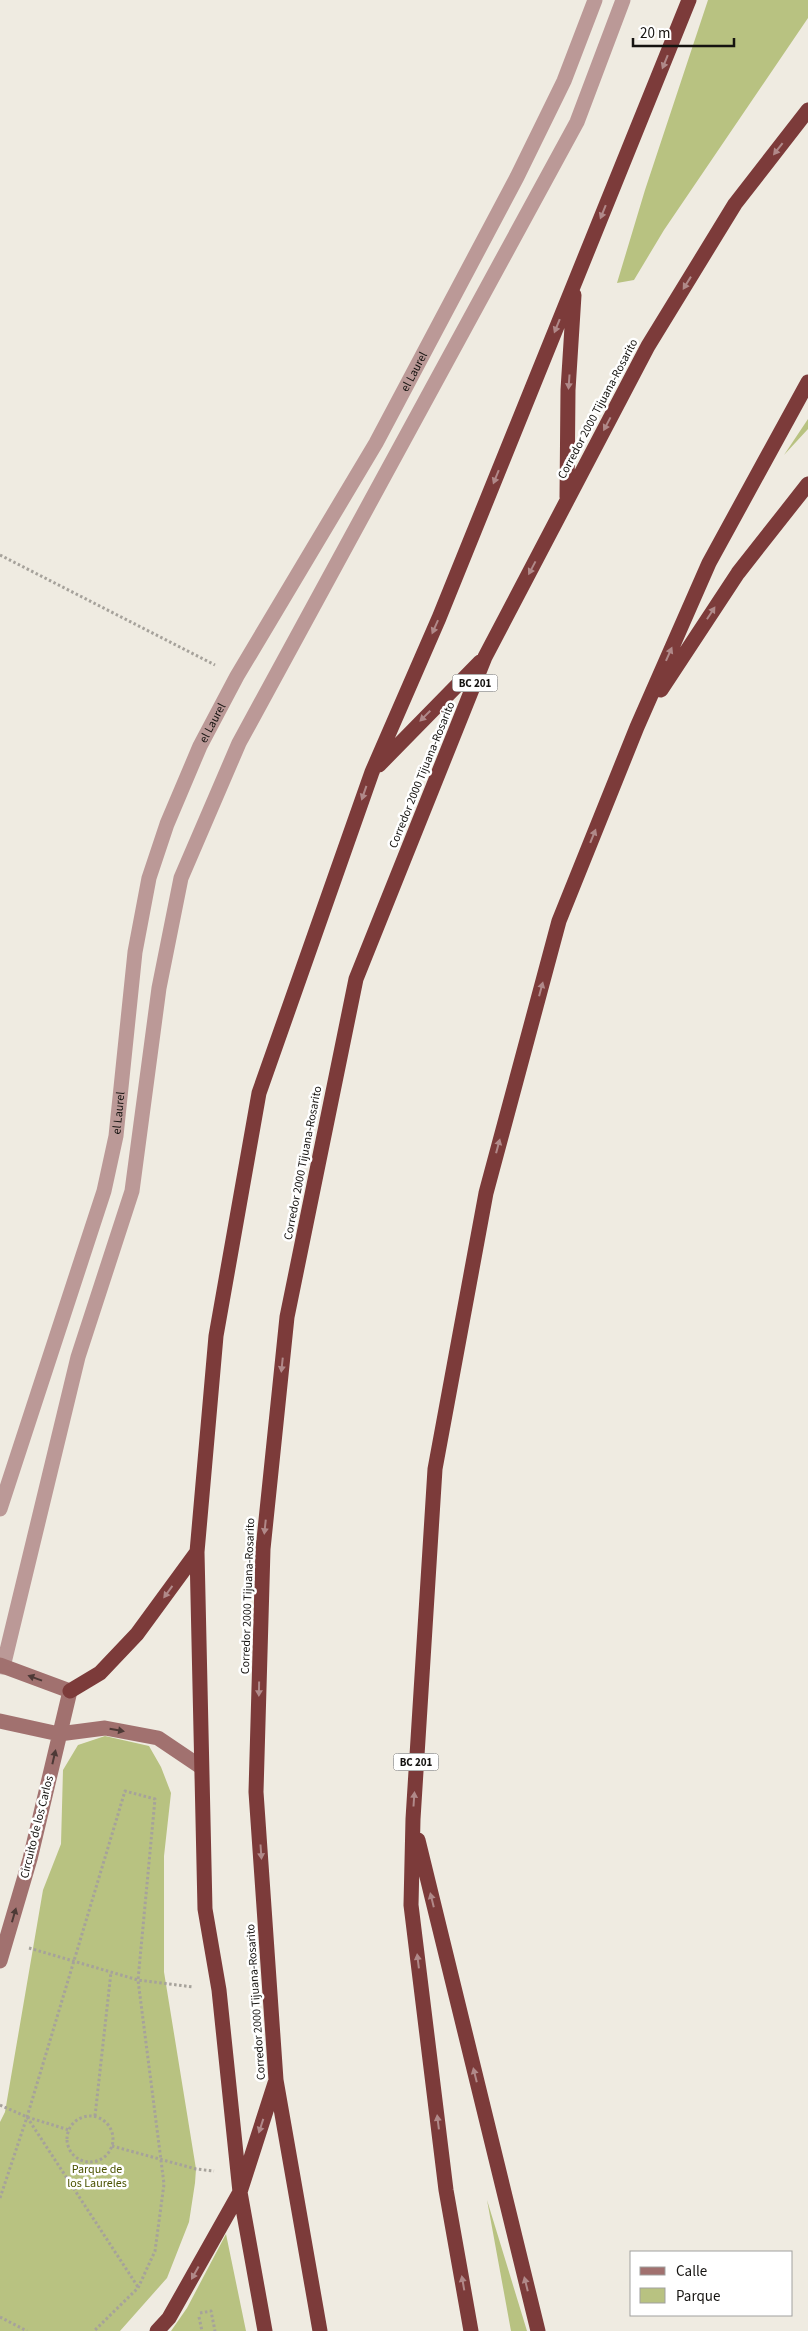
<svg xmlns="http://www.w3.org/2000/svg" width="808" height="2331" viewBox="0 0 808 2331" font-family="'Source Sans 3',sans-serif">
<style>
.green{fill:#b8c281}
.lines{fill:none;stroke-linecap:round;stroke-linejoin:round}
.path{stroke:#a6a29b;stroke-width:3;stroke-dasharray:2.5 2.5;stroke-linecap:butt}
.lane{stroke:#bb9997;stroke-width:15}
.street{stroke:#bb9997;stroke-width:15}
.secondary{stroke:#a1716f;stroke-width:15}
.highway{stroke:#7c3b3a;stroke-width:15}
.oneway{fill:#b08989}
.oneway2{fill:#4d3936}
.labels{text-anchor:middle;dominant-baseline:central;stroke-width:5;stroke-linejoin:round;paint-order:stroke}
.shield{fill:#fff;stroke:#5b5a58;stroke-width:1}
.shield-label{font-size:11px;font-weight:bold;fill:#151310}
.street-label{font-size:12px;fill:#151310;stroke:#fff}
.park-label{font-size:12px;fill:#4b5301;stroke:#fff}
</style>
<rect width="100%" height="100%" fill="#efebe1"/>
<path class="green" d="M708 0H808V18L664 230 634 280 617 283 645 190Z
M808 419V429L784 455Z
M105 1736 149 1746 161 1767 171 1793 164 1856V1972L196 2169 195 2183 189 2222 167 2278 120 2331H0V2122L5 2112 43 1890 61 1844 63 1770 78 1745Z
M487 2200 527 2331H511Z
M226 2234 246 2331H171L187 2308Z"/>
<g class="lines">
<path class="path" d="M0 555 215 665
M29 1948 138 1980 193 1987
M0 2105 27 2117 69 2130
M67 2139a23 23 0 1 1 46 0a23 23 0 1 1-46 0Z
M95 2116 111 1972
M27 2117 138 2287
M112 2146 196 2169 214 2171
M0 2198 27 2117 125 1791 155 1799 138 1980 164 2184 155 2251 138 2288 94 2331
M200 2313 211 2311 215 2331
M0 2317 27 2331
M199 2317 202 2331"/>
<path class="lane" d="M3 1667 78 1357 132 1191 159 988 181 878 239 743 577 122 623 0"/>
<path class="street" id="s1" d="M0 1509 104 1191 116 1136 135 952 149 878 167 824 200 746 237 676 376 443 517 177 564 81 595 0"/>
<path class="secondary" d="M0 1665 70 1691 30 1859 0 1961
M0 1721 59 1734 105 1728 158 1738 201 1767"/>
<path class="highway" d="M567 497 568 390 574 295
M661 690 738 573 808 484
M379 765 480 662
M70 1691 100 1673 137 1634 197 1552
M418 1840 538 2331
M157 2331 169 2318 240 2192 275 2083
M265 2331 240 2192 219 1990 205 1909 197 1552 216 1336 259 1093 372 772 439 618 689 0
M320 2331 276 2080 256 1792 263 1549 287 1317 356 979 485 657 648 346 735 204 808 110
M471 2331 446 2190 411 1905 413 1819 435 1469 486 1193 559 921 637 727 709 563 808 382"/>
</g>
<defs><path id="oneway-solid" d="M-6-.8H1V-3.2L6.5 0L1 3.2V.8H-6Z" transform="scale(1.25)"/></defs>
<g class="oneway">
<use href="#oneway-solid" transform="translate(665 62) rotate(112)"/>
<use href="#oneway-solid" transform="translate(778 149) rotate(128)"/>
<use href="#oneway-solid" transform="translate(603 212) rotate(112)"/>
<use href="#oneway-solid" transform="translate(687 283) rotate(122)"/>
<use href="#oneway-solid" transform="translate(557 326) rotate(112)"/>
<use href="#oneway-solid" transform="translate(569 382) rotate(94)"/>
<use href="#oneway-solid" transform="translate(607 424) rotate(118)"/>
<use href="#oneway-solid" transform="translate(496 477) rotate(112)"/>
<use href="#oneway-solid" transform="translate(532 568) rotate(118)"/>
<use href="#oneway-solid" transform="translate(711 613) rotate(-57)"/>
<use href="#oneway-solid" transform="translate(435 627) rotate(114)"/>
<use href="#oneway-solid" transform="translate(669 654) rotate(-66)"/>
<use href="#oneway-solid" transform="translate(425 716) rotate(135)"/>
<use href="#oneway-solid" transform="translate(364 793) rotate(109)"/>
<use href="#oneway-solid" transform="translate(593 836) rotate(-68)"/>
<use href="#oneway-solid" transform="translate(541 989) rotate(-75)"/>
<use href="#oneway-solid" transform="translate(498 1146) rotate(-75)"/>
<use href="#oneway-solid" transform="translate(282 1365) rotate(96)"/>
<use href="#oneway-solid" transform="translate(265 1527) rotate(96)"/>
<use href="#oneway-solid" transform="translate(168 1592) rotate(126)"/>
<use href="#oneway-solid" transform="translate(259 1689) rotate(91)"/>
<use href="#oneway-solid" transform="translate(414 1799) rotate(-86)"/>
<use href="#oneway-solid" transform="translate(261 1852) rotate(86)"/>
<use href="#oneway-solid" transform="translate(432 1900) rotate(-104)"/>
<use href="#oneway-solid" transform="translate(418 1961) rotate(-97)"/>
<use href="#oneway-solid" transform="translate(475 2075) rotate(-104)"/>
<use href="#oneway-solid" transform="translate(438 2122) rotate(-97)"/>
<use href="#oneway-solid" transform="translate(261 2126) rotate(108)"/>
<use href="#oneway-solid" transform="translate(195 2273) rotate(119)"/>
<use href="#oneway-solid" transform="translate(463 2283) rotate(-100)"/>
<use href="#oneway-solid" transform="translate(526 2284) rotate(-104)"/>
</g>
<g class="oneway2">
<use href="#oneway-solid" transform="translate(35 1678) rotate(-160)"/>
<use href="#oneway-solid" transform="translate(117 1730) rotate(10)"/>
<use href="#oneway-solid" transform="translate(54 1757) rotate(-77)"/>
<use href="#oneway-solid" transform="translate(14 1915) rotate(-74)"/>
</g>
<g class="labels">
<g class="shield">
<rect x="452.5" y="674.5" width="45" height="17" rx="4"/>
<rect x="393.5" y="1753.5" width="45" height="17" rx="4"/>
</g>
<g class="shield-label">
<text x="475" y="683">BC 201</text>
<text x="416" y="1762">BC 201</text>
</g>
<g class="street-label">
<text stroke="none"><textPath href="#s1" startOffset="1224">el Laurel</textPath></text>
<text transform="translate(598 409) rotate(-62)">Corredor 2000 Tijuana-Rosarito</text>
<text stroke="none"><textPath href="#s1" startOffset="819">el Laurel</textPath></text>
<text transform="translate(422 775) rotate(-68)">Corredor 2000 Tijuana-Rosarito</text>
<text stroke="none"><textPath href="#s1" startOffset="414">el Laurel</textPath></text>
<text transform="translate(303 1163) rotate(-79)">Corredor 2000 Tijuana-Rosarito</text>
<text transform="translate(248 1596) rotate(-88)">Corredor 2000 Tijuana-Rosarito</text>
<text transform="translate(37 1827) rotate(-76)">Circuito de los Carlos</text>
<text transform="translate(256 2002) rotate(-94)">Corredor 2000 Tijuana-Rosarito</text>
</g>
<g class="park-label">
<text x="97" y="2169">Parque de<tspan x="97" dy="14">los Laureles</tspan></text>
</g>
</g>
<rect x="630" y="2251" width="162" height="65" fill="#ffffff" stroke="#a1a19f"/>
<rect x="640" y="2267" width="25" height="8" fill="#a1716f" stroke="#a1a19f"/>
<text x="676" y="2276" font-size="15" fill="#151310">Calle</text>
<rect x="640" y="2288" width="25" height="15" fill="#b8c281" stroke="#a1a19f"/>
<text x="676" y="2301" font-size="15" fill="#151310">Parque</text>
<path d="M633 38v8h101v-8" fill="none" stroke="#151310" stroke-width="2.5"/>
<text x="640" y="38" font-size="15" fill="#151310" stroke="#ffffff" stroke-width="4" paint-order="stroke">20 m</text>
</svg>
